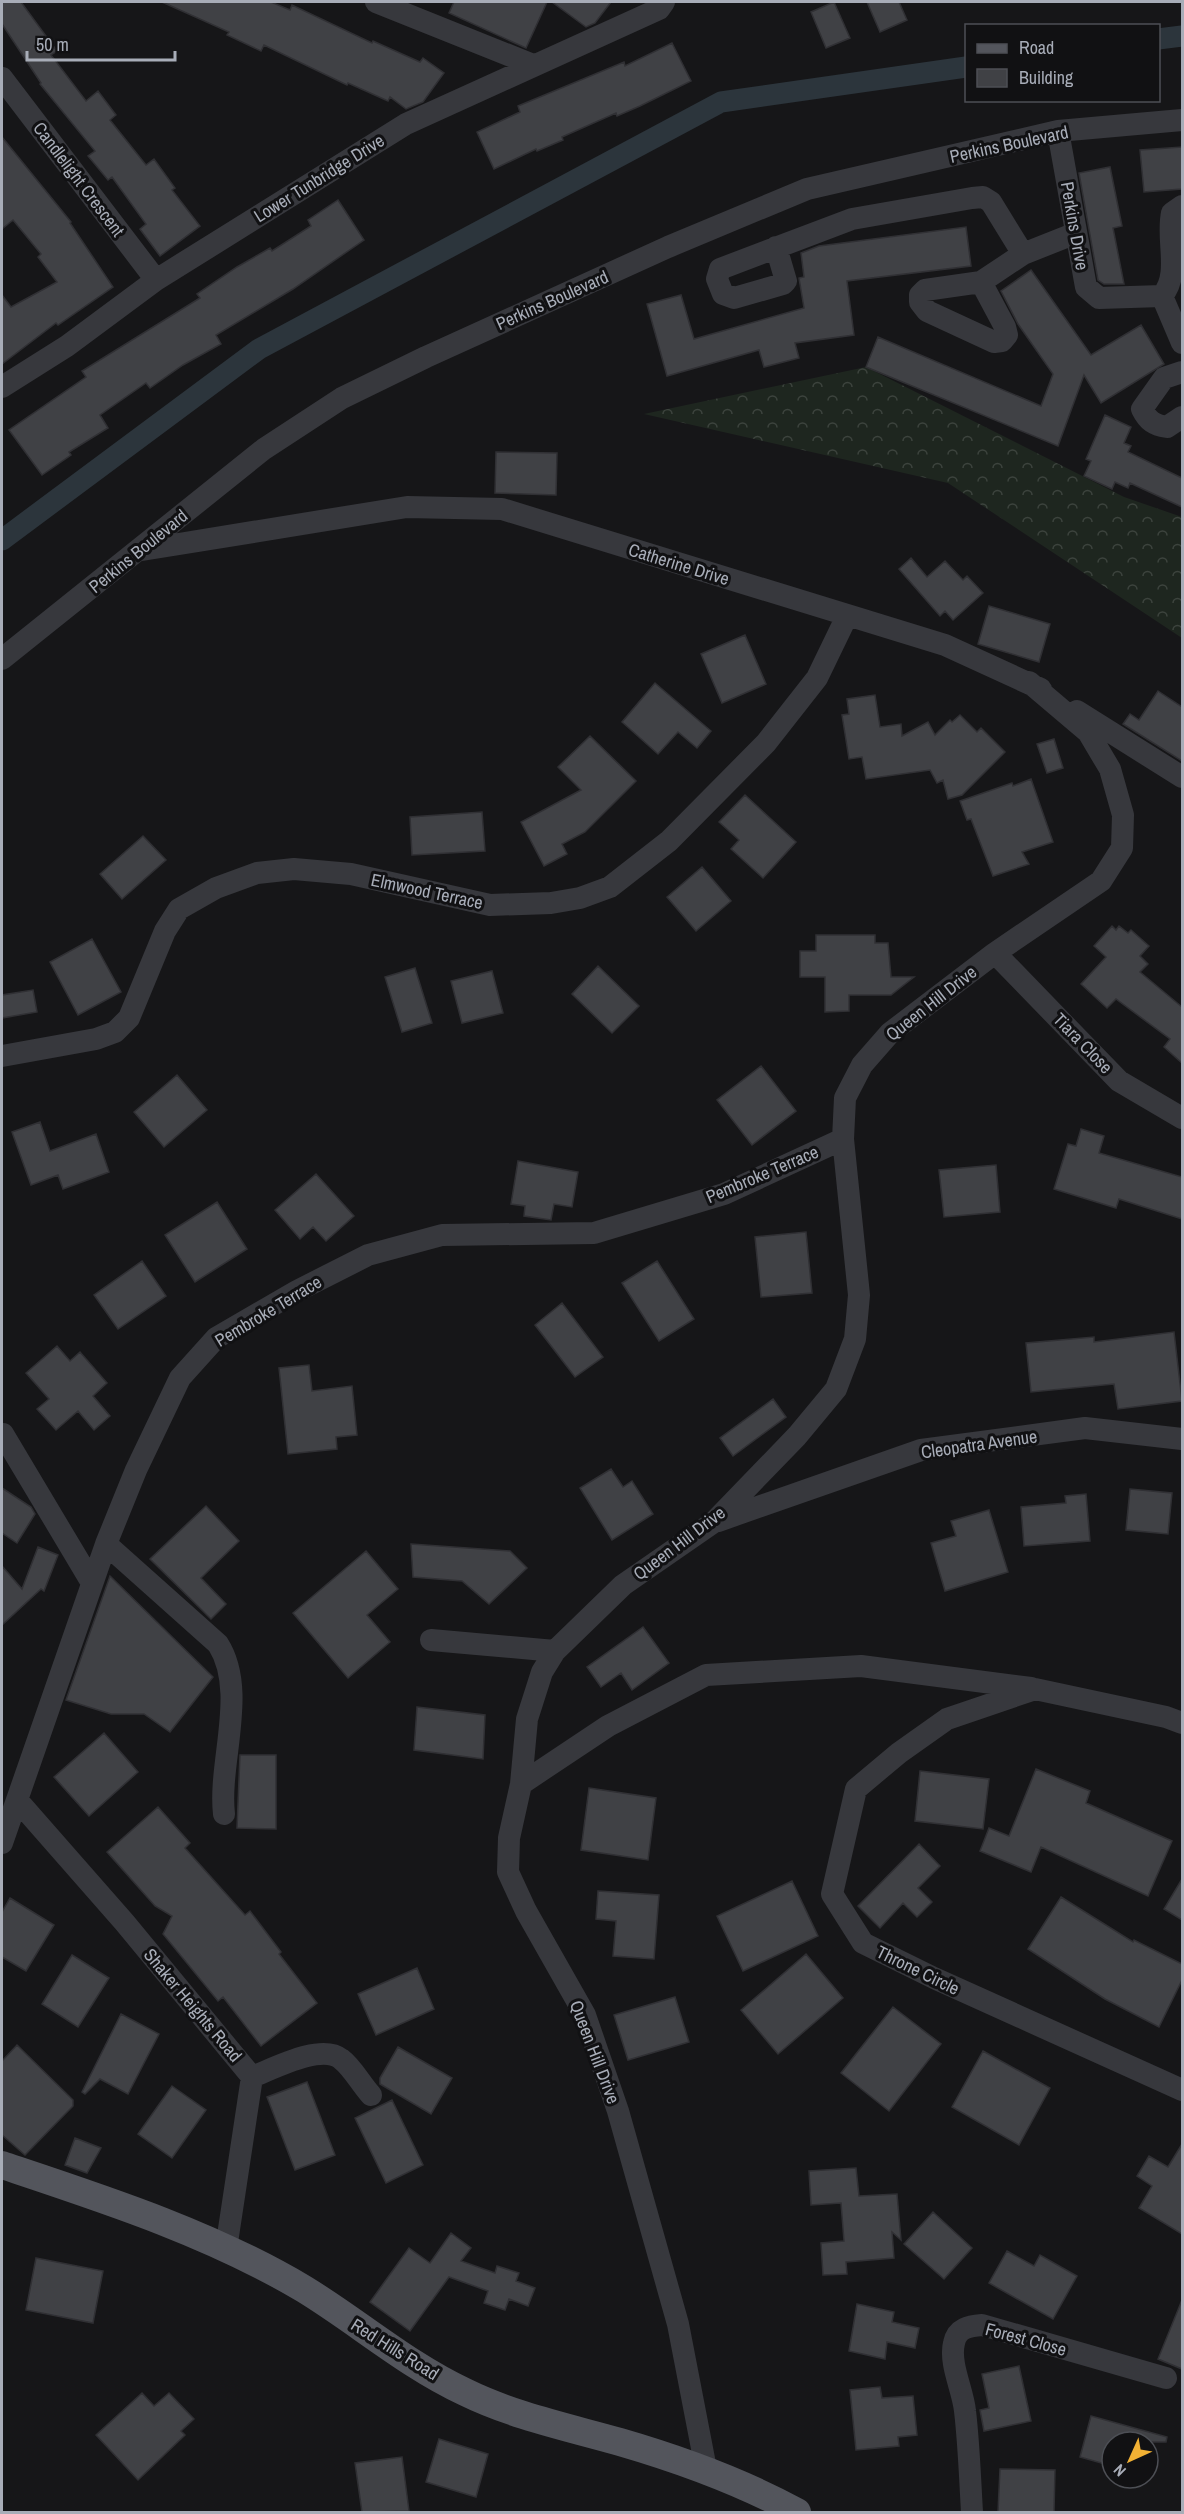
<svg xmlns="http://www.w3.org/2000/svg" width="1184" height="2514" viewBox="0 0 1184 2514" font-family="'Archivo Narrow',sans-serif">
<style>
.forest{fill:url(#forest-crowns)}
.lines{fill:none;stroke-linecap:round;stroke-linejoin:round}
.canal{stroke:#2c353c;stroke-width:21}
.building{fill:#404145;stroke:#303034;stroke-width:1.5}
.minor{stroke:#37383d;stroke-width:22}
.major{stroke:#53555c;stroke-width:28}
.labels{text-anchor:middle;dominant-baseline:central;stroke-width:6;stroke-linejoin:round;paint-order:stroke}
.street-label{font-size:18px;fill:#a8adb8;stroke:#111113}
</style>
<defs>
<pattern id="forest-crowns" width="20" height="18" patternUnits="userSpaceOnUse" patternTransform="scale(1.5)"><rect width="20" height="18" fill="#1e261f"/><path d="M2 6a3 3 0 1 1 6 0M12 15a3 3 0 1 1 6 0" fill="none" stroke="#3c433d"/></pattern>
</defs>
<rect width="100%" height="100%" fill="#161618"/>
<path class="forest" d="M866 367 1124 497 1182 517V638L948 483 644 414Z"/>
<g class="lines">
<path class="canal" d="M1158 39 1182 36
M2 540 259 349 721 102 966 67"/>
</g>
<path class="building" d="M2 2H21L57 51 51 55 86 101 98 91 116 115 110 120 146 165 154 159 175 188 172 190 200 226 160 256 140 229 146 224 112 177 108 180 88 156 95 151 40 84 41 83 2 24Z
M162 2H271L290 10 292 5 372 43 373 41 420 62 423 58 444 73 423 102 406 109 390 97 388 101 348 83 347 85 264 45 261 51 227 35 229 32Z
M454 2H547L526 48 449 13Z
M552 2H611L595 23 586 27Z
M834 2 850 38 826 48 811 12Z
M867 2H899L907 20 880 32Z
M672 43 691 81 640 106 617 116 616 113 562 137 563 140 537 151 536 149 494 169 477 132 520 112 518 106 624 62 625 66Z
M2 137 71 222 70 223 113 287 58 325 56 323 2 364V295L11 307 57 282 38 257 41 254 13 220 2 229Z
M1182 147V189L1144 192 1140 150Z
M1110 167 1122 226 1113 228 1124 284H1104L1098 280 1079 173Z
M338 200 364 240 293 289 216 335 221 344 183 365 150 388 146 383 100 415 108 428 69 452 71 455 42 475 9 430 86 377 82 371 200 298 197 294 237 267 270 248 272 251 311 226 308 220Z
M966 227 971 266 847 281 854 335 795 343 799 358 764 367 759 350 667 376 647 304 681 295 694 339 804 308 799 278 804 277 801 253 819 246Z
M1031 270 1091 355 1141 325 1164 364 1101 403 1084 375 1058 446 866 367 878 337 1041 406 1053 374 1018 324 1001 291Z
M1105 415 1131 427 1124 443 1131 446 1128 452 1182 478V507L1130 483 1128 488 1115 482 1112 489 1084 476 1091 461 1086 459Z
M496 452 557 453 556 495 495 493Z
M911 558 927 577 945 561 963 580 967 576 983 593 953 620 945 611 940 616 899 569Z
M989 606 1050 624 1039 662 978 644Z
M745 635 766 684 722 703 701 654Z
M655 683 711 731 697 748 678 732 658 754 622 722Z
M1158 691 1182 707V761L1123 724 1130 714 1139 720Z
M875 695 880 727 901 724 902 736 928 722 935 735 950 720 952 722 960 715 977 732 981 728 1005 752 962 795 948 799 943 780 937 783 930 770 866 779 862 757 849 759 842 715 849 714 847 699Z
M590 736 636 781 585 832 562 844 567 854 544 866 521 822 581 790 558 767Z
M1054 739 1063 768 1047 773 1037 744Z
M1031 779 1053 842 1022 852 1029 864 993 876 971 819 967 820 960 801 1012 783 1013 786Z
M745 795 796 842 763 878 731 849 739 840 719 822Z
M482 812 485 851 412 855 410 817Z
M143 836 166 860 122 899 100 874Z
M702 867 731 901 696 931 667 897Z
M1112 926 1116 930 1119 926 1128 933 1131 930 1149 946 1140 956 1148 964 1140 972 1182 1007V1063L1164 1047 1170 1039 1116 999 1107 1008 1081 984 1106 957 1094 946Z
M816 935H875V943H888L891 977H914L891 995H849V1011L825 1012V977H800V951H816Z
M92 939 121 992 78 1015 50 962Z
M598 966 639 1006 612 1033 572 994Z
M415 968 432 1023 402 1032 385 977Z
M492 971 503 1013 462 1023 451 981Z
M33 990 37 1012 2 1018V995Z
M761 1066 796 1111 752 1145 717 1100Z
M177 1075 207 1110 164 1147 134 1112Z
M40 1122 50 1151 96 1134 109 1172 63 1189 58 1175 31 1185 12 1132Z
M1081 1129 1104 1136 1099 1153 1182 1177V1219L1119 1199 1116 1208 1054 1189 1068 1144 1076 1146Z
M518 1161 578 1172 572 1207 554 1204 551 1220 524 1216 525 1206 511 1204Z
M996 1165 1000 1212 944 1217 939 1170Z
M316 1174 354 1216 326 1241 313 1227 300 1239 275 1210Z
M217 1202 247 1249 195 1282 165 1235Z
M806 1232 812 1293 761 1297 755 1237Z
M142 1261 166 1296 118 1329 94 1295Z
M657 1261 694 1319 659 1341 622 1283Z
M562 1303 603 1357 575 1377 535 1325Z
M1174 1332 1182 1401 1118 1409 1114 1384 1031 1392 1026 1343 1094 1337V1342Z
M57 1346 70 1361 80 1352 107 1383 93 1396 110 1416 94 1430 78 1411 56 1430 37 1409 49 1399 26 1373Z
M309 1365 312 1391 352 1386 357 1435 336 1437 337 1449 288 1454 279 1368Z
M773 1399 786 1417 733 1456 720 1438Z
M611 1469 623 1487 632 1481 653 1514 612 1540 580 1488Z
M2 1488 31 1507 35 1514 17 1543 2 1533Z
M1130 1489 1172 1493 1168 1534 1126 1530Z
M1086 1494 1090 1541 1024 1546 1021 1507 1066 1503 1065 1496Z
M206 1506 239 1541 201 1578 226 1604 211 1619 150 1559Z
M989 1510 1008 1572 945 1591 931 1543 956 1536 951 1521Z
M411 1544 510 1551 527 1568 489 1604 462 1581 413 1577Z
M38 1547 58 1555 44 1591 41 1589 2 1625V1566L22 1589Z
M366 1551 398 1589 367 1615 390 1642 348 1678 293 1613Z
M110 1576 213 1677 170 1732 144 1714H111L66 1700Z
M643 1627 669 1663 632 1690 621 1673 601 1687 587 1667Z
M417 1707 485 1715 483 1759 414 1750Z
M104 1733 138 1772 89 1816 54 1777Z
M240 1755H276V1829L237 1828Z
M1036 1769 1090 1791 1086 1803 1172 1841 1148 1896 1041 1847 1031 1872 980 1851 989 1828 1009 1836Z
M920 1771 989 1779 983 1829 915 1821Z
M589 1788 656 1798 648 1860 581 1850Z
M158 1807 190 1843 185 1848 245 1915 250 1911 281 1952 279 1954 317 2003 261 2046 223 1997 218 2001 163 1934 172 1916 155 1906 107 1852Z
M919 1844 940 1866 918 1888 932 1902 917 1917 903 1903 880 1928 858 1906Z
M1182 1879V1920L1164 1909Z
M792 1881 818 1936 743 1971 717 1916Z
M598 1891 659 1895 654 1959 613 1956 616 1921 596 1919Z
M1061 1897 1133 1942 1134 1940 1182 1964V1980L1159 2027 1105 1999 1028 1949Z
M10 1898 54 1925 26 1971 2 1957V1912Z
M806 1954 843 1998 778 2054 741 2010Z
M72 1955 109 1978 78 2027 42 2004Z
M417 1968 434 2009 376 2035 358 1994Z
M675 1997 689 2042 628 2060 614 2015Z
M893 2007 941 2044 889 2111 841 2073Z
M121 2014 159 2034 128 2094 100 2079 85 2094 82 2092Z
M17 2045 73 2100V2106L25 2155 2 2135V2061Z
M398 2047 452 2078 431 2114 380 2084V2078Z
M983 2051 1050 2088 1019 2145 952 2107Z
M307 2082 335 2155 295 2170 267 2097Z
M172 2086 206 2110 172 2158 138 2134Z
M392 2100 423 2165 386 2183 355 2118Z
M75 2138 101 2148 87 2173 65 2165Z
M1182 2144V2234L1139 2208 1152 2186 1137 2176 1149 2156 1168 2167Z
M856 2168 859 2196 897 2194 901 2240 892 2232 894 2258 846 2262 847 2274 823 2275 821 2243 844 2241 841 2203 811 2205 809 2171Z
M933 2212 972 2248 944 2279 904 2244Z
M451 2233 471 2248 461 2261 495 2273 497 2266 519 2273 516 2281 535 2288 528 2306 509 2299 505 2310 484 2303 488 2291 449 2277 410 2331 370 2302 409 2248 430 2263Z
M1007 2251 1034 2266 1040 2255 1077 2276 1053 2319 989 2283Z
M36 2258 103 2271 93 2323 26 2310Z
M1182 2300V2369L1158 2359Z
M857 2304 894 2312 892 2322 919 2328 915 2348 887 2342 885 2359 849 2351Z
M1019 2366 1031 2421 984 2431 980 2410 989 2408 982 2374Z
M880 2387 882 2398 913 2396 917 2435 898 2437 899 2446 856 2450 850 2390Z
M142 2393 154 2406 169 2393 194 2419 181 2431 185 2435 138 2480 96 2435Z
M1091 2416 1167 2437 1166 2442H1112V2466L1080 2457Z
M439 2439 488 2454 476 2497 426 2482Z
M402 2457 409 2511 362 2512 355 2463Z
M1000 2469 1055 2470 1054 2512H998Z"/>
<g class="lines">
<path class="minor" d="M376 2 533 65
M2 78 156 280
M1058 131 1086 287 1099 298 1162 296C1181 274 1166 240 1172 213L1182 206
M776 247 786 281 783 284 734 298 723 294 717 279 720 269 852 219 972 198 983 197 991 202 1023 254
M981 282 1005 327 1007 335 1002 341 994 342 927 311 920 302V295L925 290 981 282 1023 254 1076 233
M1162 296 1182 343
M1182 372 1164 378 1142 409C1148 421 1154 425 1167 427L1182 417
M2 387 67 346 156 280 406 124 659 9 664 2
M142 550 407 507 502 509 945 645 1041 689
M2 659 264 449 342 398 426 357 668 247 807 189 1058 131 1182 120
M1077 711 1182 777
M995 953 1119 1081 1182 1118
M2 1056 96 1039 115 1032 129 1018 165 931 179 909 216 888 257 873 294 869 351 874 490 905 551 903 580 898 610 887 669 841 766 743 817 678 847 616
M3 1434 92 1583
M718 1521 921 1450 1085 1428 1182 1439
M106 1544 218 1644C248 1691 218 1762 224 1814
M431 1640 555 1651
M1182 1723 1166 1717 1035 1689 947 1719 899 1753 856 1789 832 1894 863 1943 934 1978 1182 2090
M521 1784 608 1726 706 1675 861 1666 1031 1688
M18 1801 125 1923 252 2077 226 2249
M2 1843 106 1544 136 1470 180 1378 216 1338 297 1291 368 1255 442 1235 594 1233 724 1194 843 1139
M252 2077C273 2069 321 2043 341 2059 352 2067 361 2084 371 2095
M706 2469 678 2324 618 2111 585 2015 526 1911 508 1872 509 1838 521 1784 527 1719 542 1672 555 1651 623 1585 714 1522 797 1436 836 1389 855 1339 859 1295 843 1139 845 1098 862 1065 890 1033 995 953 1101 881 1122 848 1123 815 1110 769 1088 732 1029 682
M972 2512C970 2479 969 2445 965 2411 963 2390 949 2364 954 2343 957 2328 969 2326 982 2325L1166 2378"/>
<path class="major" d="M2 2165C104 2199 210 2233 304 2289 358 2322 407 2365 465 2392 514 2416 567 2427 620 2442 682 2460 740 2481 797 2512"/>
</g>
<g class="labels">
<g class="street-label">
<text transform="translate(1009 144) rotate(-12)">Perkins Boulevard</text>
<text transform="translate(319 178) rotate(-32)">Lower Tunbridge Drive</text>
<text transform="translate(79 179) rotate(53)">Candlelight Crescent</text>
<text transform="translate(1075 226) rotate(80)">Perkins Drive</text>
<text transform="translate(552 300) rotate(-24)">Perkins Boulevard</text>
<text transform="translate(138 551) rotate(-39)">Perkins Boulevard</text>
<text transform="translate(679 564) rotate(17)">Catherine Drive</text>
<text transform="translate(427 891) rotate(12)">Elmwood Terrace</text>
<text transform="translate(931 1003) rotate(-38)">Queen Hill Drive</text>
<text transform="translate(1083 1043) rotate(46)">Tiara Close</text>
<text transform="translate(762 1174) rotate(-23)">Pembroke Terrace</text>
<text transform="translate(268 1311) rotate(-31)">Pembroke Terrace</text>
<text transform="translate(979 1444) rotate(-8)">Cleopatra Avenue</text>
<text transform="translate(679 1543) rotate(-37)">Queen Hill Drive</text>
<text transform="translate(918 1970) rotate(26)">Throne Circle</text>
<text transform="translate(193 2005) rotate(50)">Shaker Heights Road</text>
<text transform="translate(595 2052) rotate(69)">Queen Hill Drive</text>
<text transform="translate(1026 2339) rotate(15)">Forest Close</text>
<text transform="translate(395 2349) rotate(32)">Red Hills Road</text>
</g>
</g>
<rect width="1184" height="2514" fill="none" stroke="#a8adb8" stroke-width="6"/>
<rect x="965" y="24" width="195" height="78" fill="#111113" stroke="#4d4f55" stroke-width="1.5"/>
<rect x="977" y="44" width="30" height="9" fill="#53555c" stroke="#4d4f55" stroke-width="1.5"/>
<text x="1019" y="54" font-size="18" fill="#a8adb8">Road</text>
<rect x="977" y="69" width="30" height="18" fill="#404145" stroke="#4d4f55" stroke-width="1.5"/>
<text x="1019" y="84" font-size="18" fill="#a8adb8">Building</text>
<g transform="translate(1130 2460) rotate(225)"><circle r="28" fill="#111113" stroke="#4d4f55" stroke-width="1.5"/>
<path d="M0-4.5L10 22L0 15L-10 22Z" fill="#f2b134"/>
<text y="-9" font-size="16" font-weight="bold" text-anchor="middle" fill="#a8adb8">N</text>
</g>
<path d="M27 51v9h148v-9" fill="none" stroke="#a8adb8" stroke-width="3"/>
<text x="36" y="51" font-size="18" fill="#a8adb8" stroke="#111113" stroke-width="4.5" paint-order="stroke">50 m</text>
</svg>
